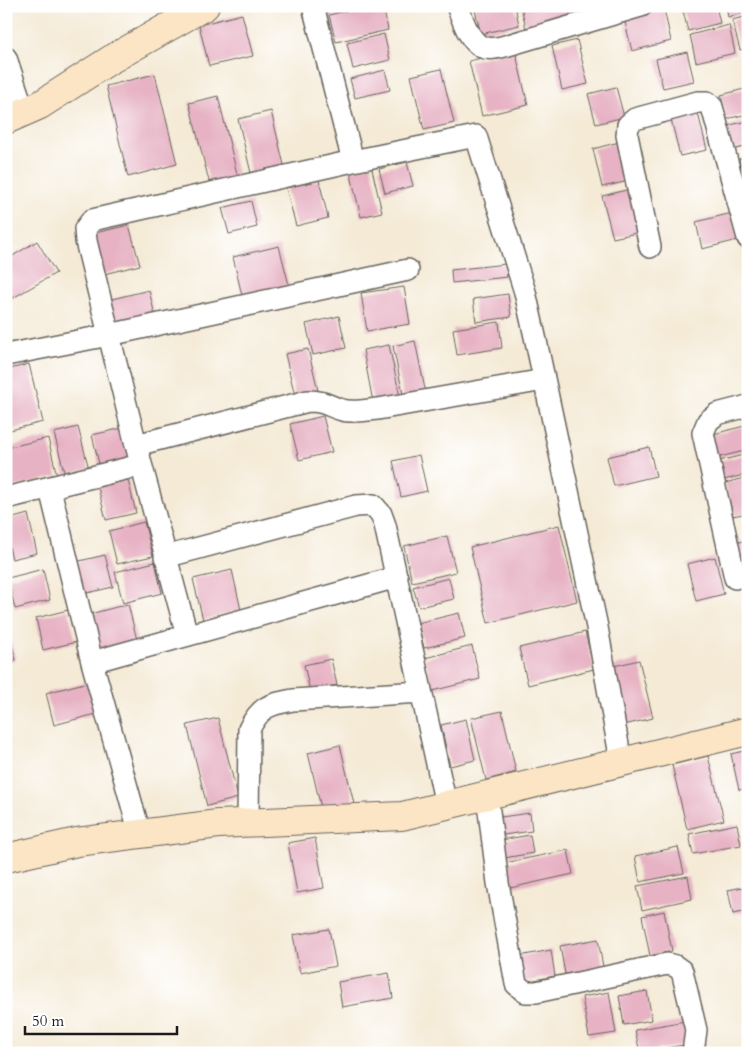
<svg xmlns="http://www.w3.org/2000/svg" width="754" height="1059" viewBox="0 0 754 1059" font-family="Cardo,serif">
<style>
.building{fill:#e7b3c4}
.lines{fill:none;stroke-linecap:round;stroke-linejoin:round}
.street-casing{stroke:#68645d;stroke-width:24}
.secondary-casing{stroke:#68645d;stroke-width:30}
.street{stroke:#fff;stroke-width:21}
.secondary{stroke:#fce5c4;stroke-width:28}
</style>
<rect width="100%" height="100%" fill="#fff"/>
<filter id="ink" filterUnits="userSpaceOnUse"><feTurbulence type="fractalNoise" baseFrequency=".02" numOctaves="2"/><feDisplacementMap in="SourceGraphic" scale="10" xChannelSelector="R" yChannelSelector="G"/><feConvolveMatrix kernelMatrix="1 2 1 2 8 2 1 2 1" color-interpolation-filters="sRGB"/></filter>
<filter id="wash" filterUnits="userSpaceOnUse"><feTurbulence type="fractalNoise" baseFrequency=".0096" numOctaves="4" result="noise"/><feDisplacementMap in="SourceGraphic" scale="20" xChannelSelector="R" yChannelSelector="G"/><feGaussianBlur stdDeviation="1.12" result="paint"/><feColorMatrix in="noise" values="0 0 0 0 0 0 0 0 0 0 0 0 0 0 0 0 0 1.4 0 .05"/><feComposite in="paint" operator="in"/></filter>
<g filter="url(#wash)">
<rect width="100%" height="100%" fill="#f4ead6"/>
<g id="blocks">
<path class="building" d="M365 6H383L388 30 336 42 329 15Z
M474 6H515L519 25 481 34Z
M521 6H568L571 18 526 29Z
M686 6H716L720 23 688 31 682 7Z
M726 6H748V12L728 17Z
M664 9 671 41 632 51 624 18Z
M242 14 253 56 209 66 199 25Z
M748 16V48L740 50 732 20Z
M729 25 735 53 696 62 690 35Z
M384 34 390 60 353 69 347 43Z
M577 40 588 84 562 90 552 46Z
M515 50 528 105 482 116 469 61Z
M687 52 694 81 663 88 656 59Z
M441 69 454 123 424 130 411 76Z
M385 70 390 90 355 98 350 79Z
M155 74 177 164 128 177 106 86Z
M616 87 624 117 596 124 588 94Z
M748 88V114L726 119 721 95Z
M218 96 238 178 210 185 189 103Z
M271 111 284 165 251 173 238 119Z
M698 113 707 150 680 156 671 119Z
M748 121V146L732 150 726 126Z
M619 142 629 181 602 187 593 149Z
M748 157V180L745 181 739 159Z
M407 162 413 186 385 193 379 169Z
M371 165 382 212 361 217 350 171Z
M319 180 328 218 296 226 286 188Z
M630 189 641 232 613 238 602 196Z
M251 201 257 227 229 234 222 208Z
M732 213 738 240 702 249 696 222Z
M129 225 140 265 100 275 91 234Z
M37 241 56 273 6 302V260Z
M279 246 290 289 243 300 233 257Z
M506 264 507 277 452 283 451 270Z
M404 287 410 324 367 331 361 293Z
M149 290 156 320 115 330 108 300Z
M508 294 511 317 476 322 473 299Z
M339 316 346 348 313 355 306 324Z
M499 322 502 348 457 355 453 329Z
M415 341 426 394 404 399 393 346Z
M389 345 400 397 373 402 363 350Z
M308 349 318 390 295 396 285 354Z
M29 364 43 422 6 431V370Z
M323 416 332 452 299 460 290 424Z
M744 426 748 450 716 458 710 435Z
M78 427 89 469 65 475 54 433Z
M127 427 135 459 100 468 92 435Z
M48 438 57 476 10 488 6 472V448Z
M649 447 656 476 614 486 607 457Z
M748 454V474L720 481 715 462Z
M419 455 427 491 401 497 393 461Z
M748 477V513L733 516 725 483Z
M128 480 136 513 106 520 98 487Z
M28 514 37 553 12 559 6 534V520Z
M144 522 153 556 117 564 109 531Z
M559 525 577 601 488 623 470 547Z
M447 536 456 572 412 582 404 546Z
M748 540V568L737 571 731 544Z
M105 555 113 587 83 594 75 562Z
M715 557 724 594 696 601 687 564Z
M155 562 162 593 123 603 115 572Z
M43 569 50 600 15 609 8 578Z
M232 570 241 610 203 620 193 579Z
M449 578 454 599 419 607 413 587Z
M128 604 138 644 100 653 90 614Z
M68 610 76 642 43 650 36 618Z
M459 613 465 638 424 648 418 623Z
M6 624 16 660 6 662Z
M585 632 594 669 528 685 519 648Z
M472 646 480 679 432 691 425 658Z
M331 659 337 685 310 691 304 665Z
M639 660 653 718 620 726 606 668Z
M88 682 96 714 54 725 46 693Z
M502 711 516 772 486 780 471 718Z
M218 718 238 798 207 806 187 725Z
M466 719 475 760 450 766 441 725Z
M340 745 355 808 323 816 308 753Z
M748 750V788L739 790 731 754Z
M708 756 724 820 687 829 672 765Z
M530 813 532 831 496 836 494 818Z
M737 824 741 845 693 854 689 834Z
M530 835 533 853 504 858 501 840Z
M315 838 324 888 297 893 288 843Z
M678 847 684 873 640 882 635 856Z
M568 850 573 874 510 888 505 863Z
M688 876 692 899 642 910 637 886Z
M748 886V911L733 914 728 890Z
M664 911 672 951 650 956 642 916Z
M329 929 336 966 300 973 293 935Z
M598 939 603 967 565 974 560 946Z
M551 950 555 976 519 983 514 957Z
M389 973 393 998 342 1007 338 982Z
M647 991 652 1020 624 1025 619 996Z
M609 992 616 1033 589 1037 582 997Z
M685 1021 689 1044 640 1053 635 1030Z"/>
</g>
</g>
<g filter="url(#ink)">
<use href="#blocks" fill-opacity="0" stroke="#68645d" stroke-width="1"/>
<g class="lines">
<g class="street-casing">
<path id="street" d="M313 6 353 161
M457 6C463 19 468 40 482 47 489 50 498 48 505 46L641 6
M6 58 24 112
M650 247 627 135 628 125 635 119 698 102H707L712 107 748 238
M6 355 109 335 408 270
M136 445 308 401C325 401 328 406 342 410 353 413 367 410 378 409L544 380
M50 489 92 662 140 834
M6 498 141 465
M165 557 356 506 373 505 381 514 385 525 446 805
M735 578 703 433 708 421 717 414 748 406
M187 635 136 445 86 241 85 229 92 220 353 161 476 136 525 292 536 341 597 627 621 761
M92 662 397 577
M487 795 498 883 516 984 525 992H536L667 964 675 966 682 971 696 1030 693 1053
M248 823 249 729C261 706 268 705 293 700L421 692"/>
</g>
<g class="secondary-casing">
<path id="secondary" d="M6 120 40 105 110 60 205 6
M6 858 77 842 218 824 402 816 748 731"/>
</g>
<use href="#street" class="street"/>
<use href="#secondary" class="secondary"/>
</g>
</g>
<rect width="754" height="1059" fill="none" stroke="#fff" stroke-width="25"/>
<path d="M25 1026v8h152v-8" fill="none" stroke="#1c1c1c" stroke-width="2.5"/>
<text x="32" y="1026" font-size="15" fill="#1c1c1c" stroke="#ffffff" stroke-width="4" paint-order="stroke">50 m</text>
</svg>
